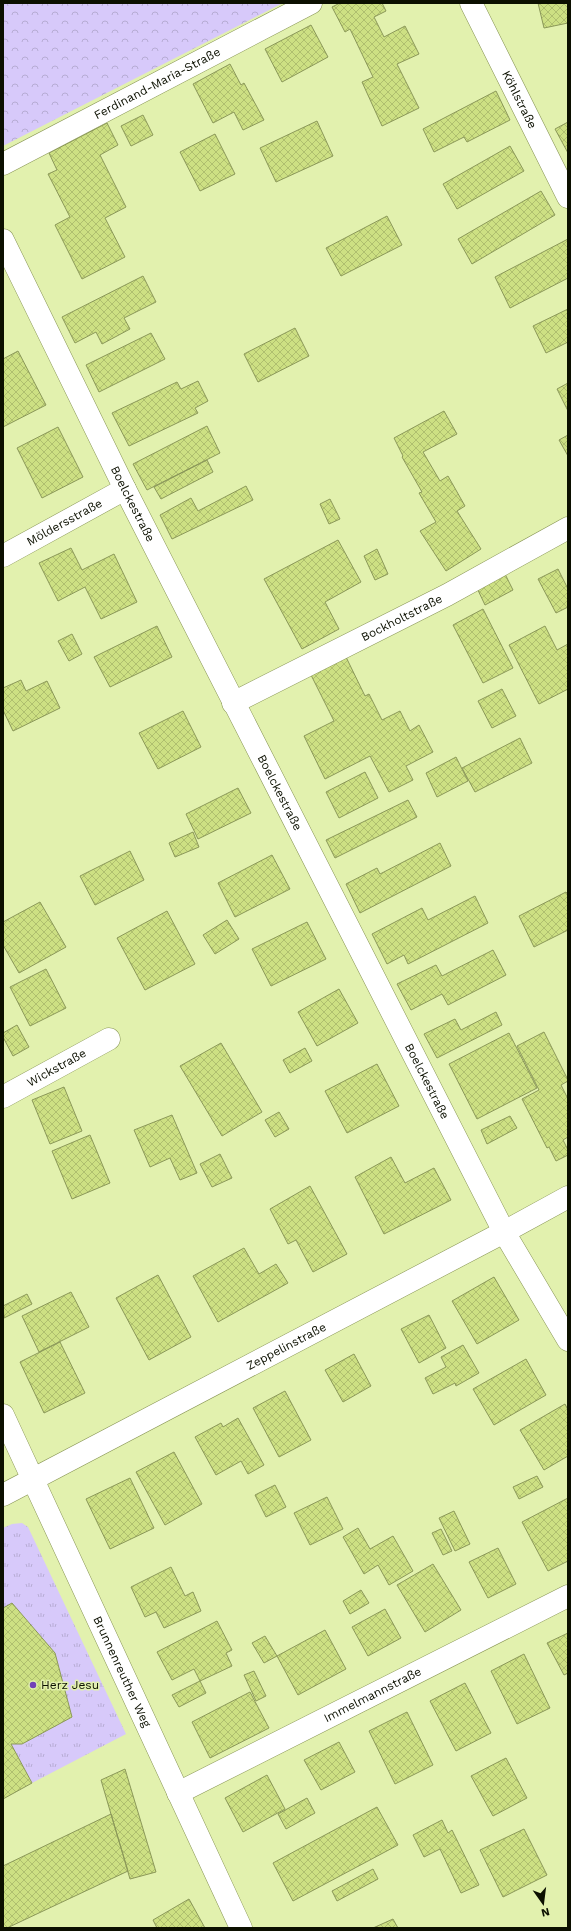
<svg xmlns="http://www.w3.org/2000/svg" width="571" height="1931" viewBox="0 0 571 1931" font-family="'Work Sans',sans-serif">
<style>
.grass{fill:url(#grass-tufts)}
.park{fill:url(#park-crowns)}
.building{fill:url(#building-cross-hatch);stroke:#8b9859}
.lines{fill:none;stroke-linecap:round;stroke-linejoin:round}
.street-casing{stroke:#889555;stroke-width:23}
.street{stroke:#fff;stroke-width:22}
.poi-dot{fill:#7140b7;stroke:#e2f1ae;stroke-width:1.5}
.labels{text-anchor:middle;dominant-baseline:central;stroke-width:3;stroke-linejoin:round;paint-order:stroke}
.street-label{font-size:12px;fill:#0c1000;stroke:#e2f1ae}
.poi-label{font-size:12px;fill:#0c1000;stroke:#e2f1ae;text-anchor:start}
</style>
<defs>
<pattern id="grass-tufts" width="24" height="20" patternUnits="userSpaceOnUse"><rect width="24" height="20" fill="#d7c9fa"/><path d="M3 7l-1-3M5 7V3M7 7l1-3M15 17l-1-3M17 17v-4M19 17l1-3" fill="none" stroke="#b7acd4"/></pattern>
<pattern id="park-crowns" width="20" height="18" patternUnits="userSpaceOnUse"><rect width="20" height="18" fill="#d7c9fa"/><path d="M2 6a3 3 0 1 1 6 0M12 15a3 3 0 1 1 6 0" fill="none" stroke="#b7acd4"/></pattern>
<pattern id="building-cross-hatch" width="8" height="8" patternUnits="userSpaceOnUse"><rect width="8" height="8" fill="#cde083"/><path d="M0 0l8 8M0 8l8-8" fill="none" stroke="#afbf6f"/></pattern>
</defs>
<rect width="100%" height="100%" fill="#e2f1ae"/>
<path class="grass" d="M22 1523 28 1527 126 1734 32 1783 11 1744H22L72 1717 55 1653 12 1603 3 1608V1528L12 1524Z"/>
<path class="park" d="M3 3H283L3 146Z"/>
<path class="building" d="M340 3H382L386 11 374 17 384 37 405 26 419 54 397 64 419 108 382 126 362 82 373 77 350 29 345 32 332 7Z
M538 3H568V23L544 28Z
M311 25 328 57 282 82 265 49Z
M230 64 241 85 244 83 264 120 243 130 234 112 213 123 193 84Z
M496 91 510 120 467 142 464 137 434 152 423 129Z
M143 115 153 135 131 146 121 126Z
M317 121 333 156 276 182 260 148Z
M568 122V153L555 129Z
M107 123 118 145 100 155 126 207 105 218 125 257 82 279 55 225 70 217 48 174 57 170 49 153Z
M215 134 235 174 200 191 180 152Z
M510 146 524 171 457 209 443 184Z
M541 191 555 215 472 264 458 239Z
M387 216 402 245 341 276 326 248Z
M568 239V278L510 308 495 277Z
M143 276 156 302 124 318 130 329 102 344 96 332 75 343 62 317Z
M568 309V342L546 353 533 326Z
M295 328 309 356 258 382 244 354Z
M151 333 165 359 99 392 86 365Z
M18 351 46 405 3 427V359Z
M198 381 208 401 195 408 198 413 129 446 112 413 177 382 181 389Z
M568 383V411L557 389Z
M444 411 457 434 423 452 440 481 448 476 465 506 457 511 481 549 446 571 420 531 436 522 419 493 422 492 402 457 403 456 394 438Z
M207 426 220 453 147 490 133 464Z
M58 427 83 477 42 498 17 448Z
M568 435V456L559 440Z
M207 460 213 472 161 499 154 487Z
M246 486 253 500 172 539 160 515 191 498 198 511Z
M330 499 340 519 329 524 320 504Z
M338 540 361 582 325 602 339 629 302 649 264 579Z
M71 548 82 570 114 554 137 602 101 619 85 587 58 601 39 563Z
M377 549 388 574 375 580 364 556Z
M558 569 568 589V607L556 613 538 579Z
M504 572 513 590 485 605 476 586Z
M483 609 513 668 483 683 453 625Z
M157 626 172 657 110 687 94 657Z
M545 626 557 650 568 644V689L539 704 509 645Z
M72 634 82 654 69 661 58 641Z
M346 657 365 696 369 694 382 720 400 711 410 731 419 725 433 752 406 766 413 780 389 792 370 756 325 779 304 736 334 721 311 675Z
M21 680 26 691 47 681 60 708 13 731 3 710V688Z
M502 689 516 716 492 728 478 701Z
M183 711 201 747 158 769 139 733Z
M520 738 532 763 475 792 462 768Z
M456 757 468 781 437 797 426 773Z
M365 772 378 798 339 818 326 792Z
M238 788 251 813 198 839 186 814Z
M408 800 417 817 335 858 326 840Z
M193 832 199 847 175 857 169 843Z
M440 843 451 866 360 913 346 884 377 868 380 874Z
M130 851 144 880 95 905 80 876Z
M272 855 290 889 235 917 218 883Z
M566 892 568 895V930L534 947 519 916Z
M475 896 488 923 408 964 404 955 387 964 372 934 422 908 428 920Z
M40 902 66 947 19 973 3 945V922Z
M167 911 195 964 145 990 117 938Z
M227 920 239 939 215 954 203 935Z
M307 922 326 959 271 986 252 949Z
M493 950 506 975 448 1005 442 994 411 1010 397 984 436 965 442 976Z
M46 969 66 1008 30 1026 10 987Z
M339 989 358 1023 317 1046 298 1012Z
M496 1012 502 1025 437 1058 424 1034 455 1019 461 1030Z
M17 1025 29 1047 13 1056 3 1037V1033Z
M544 1032 568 1080V1081L561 1085 568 1099V1137L563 1140 568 1150V1155L556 1161 549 1147 547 1148 522 1099 539 1090 517 1046Z
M509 1033 537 1088 477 1119 449 1064Z
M221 1043 262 1112 222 1136 180 1066Z
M305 1048 312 1061 290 1073 283 1060Z
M377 1064 399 1106 347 1133 325 1091Z
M64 1087 82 1131 50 1144 32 1100Z
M279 1112 289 1129 275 1137 265 1120Z
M172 1115 197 1173 180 1180 170 1158 150 1167 134 1130Z
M510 1116 517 1128 487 1144 481 1130Z
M90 1135 110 1183 72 1199 52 1151Z
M220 1154 232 1178 212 1187 200 1164Z
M391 1157 405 1183 434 1168 451 1200 384 1234 355 1177Z
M310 1186 347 1254 313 1272 296 1240 288 1244 270 1209Z
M244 1248 259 1274 276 1264 288 1283 218 1322 193 1276Z
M158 1275 191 1337 149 1360 116 1298Z
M494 1277 519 1320 477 1344 452 1301Z
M71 1292 89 1327 39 1352 22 1316Z
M27 1294 32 1304 4 1318 3 1306Z
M429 1315 446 1348 419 1363 401 1329Z
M60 1342 85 1393 44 1413 20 1362Z
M463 1345 479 1373 456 1386 455 1383 433 1394 425 1378 446 1367 441 1357Z
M354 1354 371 1386 343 1402 325 1370Z
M526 1359 546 1395 494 1425 473 1389Z
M285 1391 311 1440 279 1457 253 1408Z
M565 1404 568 1410V1456L544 1470 520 1430Z
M238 1418 264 1465 248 1474 241 1461 216 1475 195 1437 221 1423 223 1427Z
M174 1452 202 1504 165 1525 136 1472Z
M537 1476 543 1487 519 1499 513 1487Z
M130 1478 154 1528 110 1549 86 1499Z
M275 1485 286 1507 266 1517 255 1495Z
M327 1497 343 1529 310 1545 294 1513Z
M568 1498V1561L548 1571 522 1522Z
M454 1511 470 1544 455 1551 439 1518Z
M358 1528 370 1549 393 1536 413 1571 389 1585 378 1565 364 1574 343 1537Z
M441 1529 452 1551 443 1555 432 1533Z
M498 1548 516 1584 488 1598 469 1562Z
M433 1564 461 1610 425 1632 397 1585Z
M171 1567 185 1596 193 1592 201 1611 164 1628 156 1612 145 1617 131 1587Z
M361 1590 369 1603 350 1614 343 1601Z
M12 1603 55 1653 72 1717 22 1744H11L32 1783 3 1799V1608Z
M385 1609 401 1638 368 1656 352 1627Z
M217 1621 232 1650 226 1653 232 1666 200 1681 194 1669 172 1680 157 1652Z
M325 1630 346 1669 298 1695 277 1656Z
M568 1633V1673L564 1675 547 1643Z
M265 1636 277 1656 264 1663 252 1643Z
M524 1654 550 1708 517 1724 491 1671Z
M254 1671 266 1696 256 1701 244 1675Z
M200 1681 206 1693 179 1707 172 1695Z
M465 1683 491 1733 456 1751 430 1701Z
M250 1692 269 1728 210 1758 192 1722Z
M407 1712 433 1765 395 1784 369 1731Z
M339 1742 355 1772 321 1790 304 1760Z
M506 1758 527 1798 493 1816 471 1776Z
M125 1769 156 1872 130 1879 101 1780Z
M267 1775 285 1809 243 1832 225 1798Z
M307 1798 315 1813 286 1829 278 1814Z
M377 1807 398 1845 293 1901 273 1863Z
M111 1814 128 1871 7 1928H3V1866Z
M442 1820 448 1833 452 1830 479 1885 461 1893 440 1849 424 1857 413 1835Z
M524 1829 547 1875 503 1897 480 1850Z
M373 1869 378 1879 337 1901 332 1891Z
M189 1899 205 1928H157L153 1920Z
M393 1919 398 1928H373Z"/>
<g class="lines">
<g class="street-casing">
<g id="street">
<path id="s1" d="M471 3 568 197"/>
<path id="s2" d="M3 164 311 3"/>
<path id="s3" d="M3 240 125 489 504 1232 568 1340"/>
<path id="s4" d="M3 556 125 489"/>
<path id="s5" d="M233 703 447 595 568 528"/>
<path id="s6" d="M3 1097 109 1039"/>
<path id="s7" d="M3 1415 241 1928"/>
<path id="s8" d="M3 1495 504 1232 568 1197"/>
<path id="s9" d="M178 1793 568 1596"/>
</g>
</g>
<use href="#street" class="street"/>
</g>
<circle class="poi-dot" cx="33" cy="1685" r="4"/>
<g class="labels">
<g class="street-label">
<text stroke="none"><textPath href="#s2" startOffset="174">Ferdinand-Maria-Straße</textPath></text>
<text stroke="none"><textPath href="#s1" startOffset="108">Köhlstraße</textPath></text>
<text stroke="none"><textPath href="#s3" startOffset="294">Boelckestraße</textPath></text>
<text stroke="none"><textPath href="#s4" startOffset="70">Möldersstraße</textPath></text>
<text stroke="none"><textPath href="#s5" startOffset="189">Bockholtstraße</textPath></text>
<text stroke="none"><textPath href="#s3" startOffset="618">Boelckestraße</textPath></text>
<text stroke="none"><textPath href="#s6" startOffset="61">Wickstraße</textPath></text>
<text stroke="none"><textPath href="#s3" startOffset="942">Boelckestraße</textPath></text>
<text stroke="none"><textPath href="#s8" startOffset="320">Zeppelinstraße</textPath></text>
<text stroke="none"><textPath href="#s7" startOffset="283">Brunnenreuther Weg</textPath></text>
<text stroke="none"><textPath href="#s9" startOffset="218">Immelmannstraße</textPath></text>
</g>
<g class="poi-label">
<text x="41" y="1685">Herz Jesu</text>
</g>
</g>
<rect width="571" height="1931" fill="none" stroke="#0c1000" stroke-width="8"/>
<g transform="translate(543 1903) rotate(166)" stroke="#e2f1ae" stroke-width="3" paint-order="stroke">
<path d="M0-3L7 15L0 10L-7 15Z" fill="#0c1000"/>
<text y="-6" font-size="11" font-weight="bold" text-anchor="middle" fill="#0c1000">N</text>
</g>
</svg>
